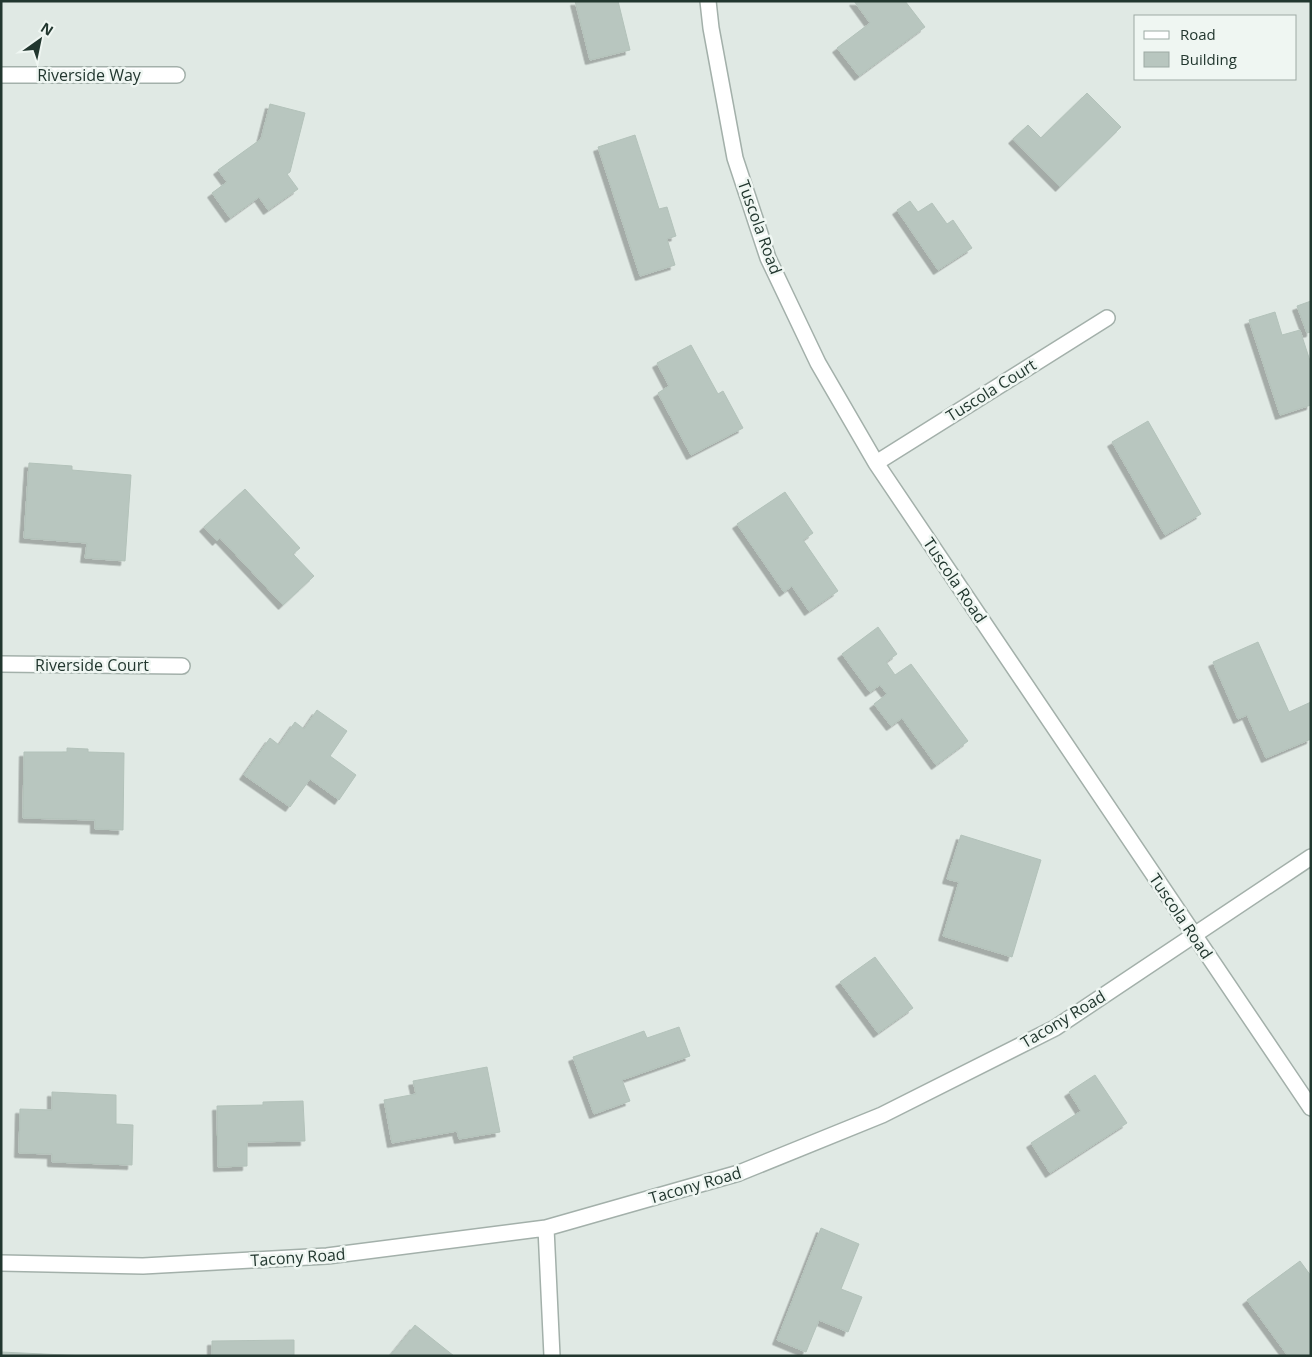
<svg xmlns="http://www.w3.org/2000/svg" width="1312" height="1357" viewBox="0 0 1312 1357" font-family="'Open Sans',sans-serif">
<style>
.building{fill:#b8c6bf;stroke:#b3c2ba;filter:url(#shadow)}
.lines{fill:none;stroke-linecap:round;stroke-linejoin:round}
.minor-casing{stroke:#a3b0aa;stroke-width:18}
.minor{stroke:#fff;stroke-width:15}
.labels{text-anchor:middle;dominant-baseline:central;stroke-width:5;stroke-linejoin:round;paint-order:stroke}
.street-label{font-size:16px;fill:#22372f;stroke:#eff6f2}
</style>
<defs>
<filter id="shadow"><feDropShadow dx="-4.5" dy="4.5" stdDeviation="0" flood-color="#0004"/></filter>
</defs>
<rect width="100%" height="100%" fill="#e0e9e4"/>
<path class="building" d="M575 1H618L630 50 590 60Z
M854 1H905L925 27 859 76 837 48 870 23Z
M1087 93 1121 127 1060 187 1013 139 1028 125 1041 138Z
M270 104 305 113 290 172 287 174 298 189 268 210 259 197 230 218 212 193 227 182 218 170 261 139Z
M635 135 659 209 667 207 676 236 667 239 675 265 640 276 598 147Z
M910 201 918 212 932 203 947 224 953 220 972 248 938 270 897 210Z
M1311 301V332L1307 333 1297 306Z
M1275 312 1282 335 1300 330 1311 364V405L1280 415 1249 320Z
M691 345 718 394 723 391 743 428 691 455 658 393 669 386 657 363Z
M1148 421 1201 514 1165 535 1112 442Z
M29 463 72 466V470L131 475 125 561 85 558 87 543 24 538Z
M245 489 300 548 293 554 314 576 283 605 220 538 217 541 204 527Z
M785 492 813 533 803 540 838 591 809 611 792 586 784 592 737 524Z
M878 627 897 654 886 662 895 675 911 664 968 741 936 765 902 718 891 726 874 704 887 694 880 685 870 692 842 654Z
M1258 642 1289 712 1311 702V739L1266 758 1247 715 1238 719 1213 662Z
M317 710 347 731 330 756 356 775 339 800 310 779 290 807 244 775 270 738 279 745 295 722 304 729Z
M67 748 88 749V752L124 753 123 830 95 829V820L23 818 24 752H67Z
M961 835 1041 860 1012 957 943 936 959 882 947 879Z
M875 957 913 1008 878 1033 840 982Z
M679 1027 690 1056 622 1080 630 1101 594 1114 573 1057 644 1031 647 1038Z
M487 1067 500 1132 459 1139 457 1131 392 1143 384 1100 416 1094 413 1081Z
M1095 1075 1127 1123 1050 1173 1031 1143 1081 1111 1069 1092Z
M52 1092 116 1095V1124L133 1125 132 1165 52 1162V1154L19 1153 20 1109 52 1110Z
M303 1101 305 1141 247 1142V1166L218 1167 217 1106 263 1105V1102Z
M821 1228 859 1244 841 1289 862 1297 848 1332 819 1320 806 1352 777 1340Z
M1300 1261 1311 1276V1356H1288L1247 1300Z
M415 1325 454 1356H390Z
M294 1340V1356H212V1341Z
M1 1352 86 1356H1Z"/>
<g class="lines">
<g class="minor-casing">
<path id="minor" d="M708 1 711 28 735 158 768 258 818 363 876 463 1311 1108
M1 75H177
M876 463 1107 318
M1 664 182 666
M546 1228 552 1356
M1 1263 143 1266 327 1256 546 1228 739 1173 882 1115 1055 1028 1311 857"/>
</g>
<use href="#minor" class="minor"/>
</g>
<g class="labels">
<g class="street-label">
<text x="89" y="75">Riverside Way</text>
<text transform="translate(760 227) rotate(70)">Tuscola Road</text>
<text transform="translate(991 390) rotate(-32)">Tuscola Court</text>
<text transform="translate(955 580) rotate(56)">Tuscola Road</text>
<text x="92" y="665">Riverside Court</text>
<text transform="translate(1181 916) rotate(56)">Tuscola Road</text>
<text transform="translate(1063 1019) rotate(-31)">Tacony Road</text>
<text transform="translate(695 1185) rotate(-16)">Tacony Road</text>
<text transform="translate(298 1257) rotate(-4)">Tacony Road</text>
</g>
</g>
<rect width="1312" height="1357" fill="none" stroke="#22372f" stroke-width="5"/>
<rect x="1134" y="15" width="162" height="65" fill="#eff6f2" stroke="#9daaa4"/>
<rect x="1144" y="31" width="25" height="8" fill="#ffffff" stroke="#9daaa4"/>
<text x="1180" y="40" font-size="15" fill="#22372f">Road</text>
<rect x="1144" y="52" width="25" height="15" fill="#b8c6bf" stroke="#9daaa4"/>
<text x="1180" y="65" font-size="15" fill="#22372f">Building</text>
<g transform="translate(40 40) rotate(33)" stroke="#eff6f2" stroke-width="4" paint-order="stroke">
<path d="M0-4L9 19L0 12L-9 19Z" fill="#22372f"/>
<text y="-8" font-size="14" font-weight="bold" text-anchor="middle" fill="#22372f">N</text>
</g>
</svg>
